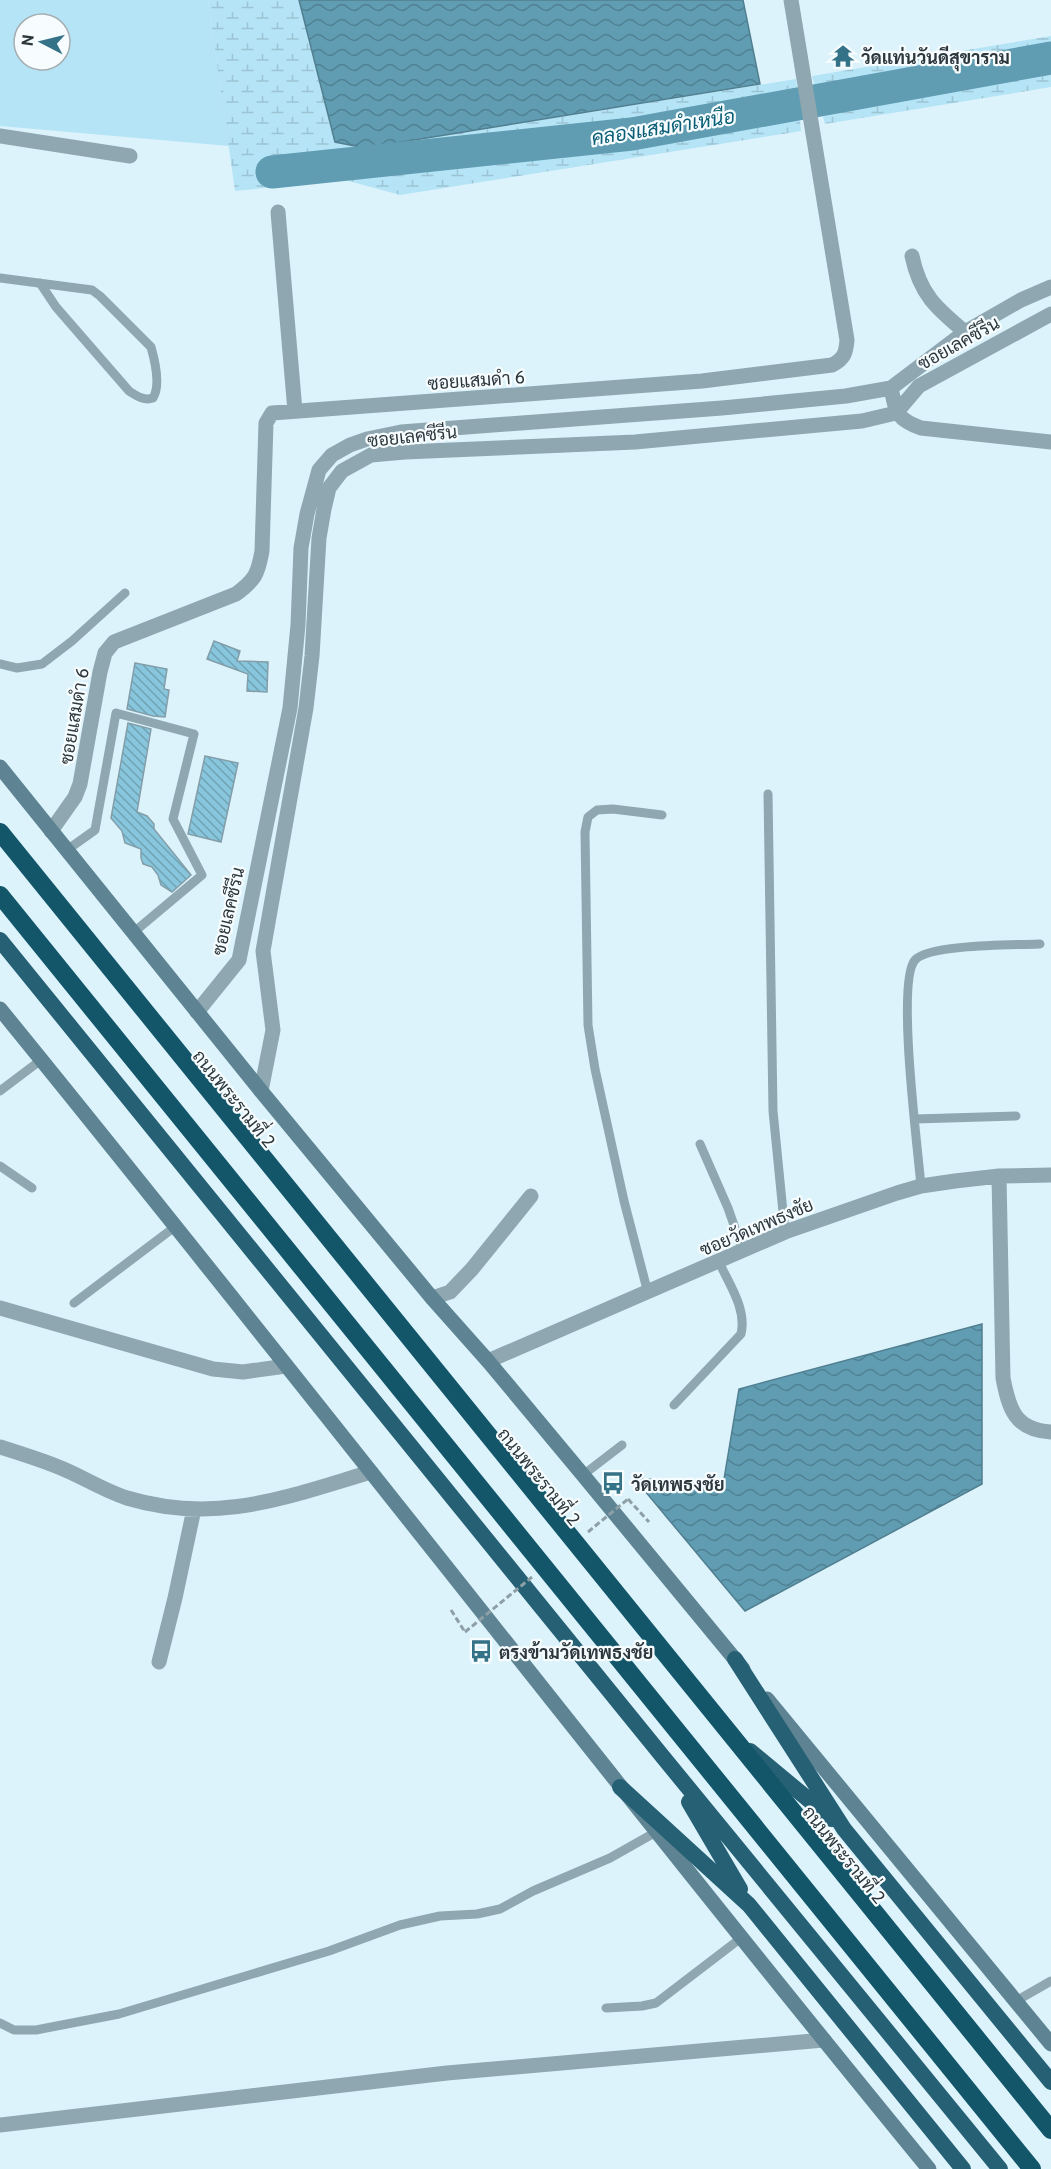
<svg xmlns="http://www.w3.org/2000/svg" width="1051" height="2169" viewBox="0 0 1051 2169" font-family="Georgia,Sarabun,serif">
<style>
.green{fill:#b5e4f6;fill-rule:evenodd}
.wetland{fill:url(#wetland-marsh)}
.water{fill:url(#water-waves);stroke:#517f90;stroke-width:1.5}
.lines{fill:none;stroke-linecap:round;stroke-linejoin:round}
.river{stroke:#609db3;stroke-width:33}
.building{fill:url(#building-back-hatch);stroke:#839ea8;stroke-width:1.5}
.path{stroke:#8e9fa6;stroke-width:3;stroke-dasharray:6 3;stroke-linecap:butt}
.service{stroke:#8ea7b1;stroke-width:9}
.minor{stroke:#8ea7b1;stroke-width:15}
.secondary{stroke:#5e8493;stroke-width:15}
.trunk{stroke:#266074;stroke-width:16}
.path-bridge{stroke:#8e9fa6;stroke-width:3;stroke-dasharray:6 3;stroke-linecap:butt}
.motorway-bridge{stroke:#13566a;stroke-width:18}
.labels{text-anchor:middle;dominant-baseline:central;stroke-width:4.5;stroke-linejoin:round;paint-order:stroke}
.poi-label{font-size:18px;font-weight:bold;fill:#2d383d;stroke:#f7fdff;text-anchor:start}
.street-label{font-size:18px;fill:#2d383d;stroke:#f7fdff}
.water-label{font-size:20px;font-style:italic;fill:#095e76;stroke:#f7fdff}
</style>
<defs>
<pattern id="wetland-marsh" width="20" height="14" patternUnits="userSpaceOnUse" patternTransform="scale(1.5)"><rect width="20" height="14" fill="#b5e4f6"/><path d="M1 5h8M5 5V1M11 12h8M15 12V8" fill="none" stroke="#9cc4d4"/></pattern>
<pattern id="water-waves" width="16" height="10" patternUnits="userSpaceOnUse" patternTransform="scale(1.5)"><rect width="16" height="10" fill="#609db3"/><path d="M0 5q4-4 8 0t8 0" fill="none" stroke="#508193"/></pattern>
<pattern id="building-back-hatch" width="6" height="6" patternUnits="userSpaceOnUse" patternTransform="scale(1.5)"><rect width="6" height="6" fill="#88c6dd"/><path d="M-1 5l2 2M0 0l6 6M5-1l2 2" fill="none" stroke="#70a2b4"/></pattern>
</defs>
<rect width="100%" height="100%" fill="#dcf3fc"/>
<path class="green" d="M0 0H208L229 146 0 126ZM24 24H60V60H24Z"/>
<path class="wetland" d="M208 0H299L335 141 365 148 796 79 801 131 400 195 345 180 235 191Z
M1051 36V87L825 124 812 76Z"/>
<path class="water" d="M299 0H743L760 84 365 148 335 142Z
M982 1324V1484L745 1611 634 1478 723 1485 739 1389Z"/>
<g class="lines">
<path class="river" d="M272 172 632 134 1051 58"/>
</g>
<path class="building" d="M214 641 240 651 237 661 268 662 267 692 247 691 248 674 207 659Z
M135 663 167 669 164 689 169 690 165 717 153 716 127 709Z
M128 723 151 729 137 812 147 816 154 824V829L191 875 172 892 161 885 158 875 152 867 143 864 141 858V849L125 843 122 831 111 818Z
M205 756 238 763 221 842 188 834Z"/>
<g class="lines">
<path class="path" d="M628 1499 649 1522
M451 1610 465 1632"/>
<path class="service" d="M0 278 92 290 100 296 151 347C155 361 161 385 153 398 144 401 137 396 129 391L56 307 40 283
M0 664 17 668 42 664 72 641 125 593
M768 794 773 1111 785 1232
M67 850 95 830 116 713 194 734 173 819 202 875 134 932
M0 1091 41 1060
M915 1119 1016 1116
M700 1144 728 1208 743 1251
M0 1166 32 1188
M921 1186C918 1150 896 981 915 960 929 944 1017 945 1040 944
M648 1293 624 1201 595 1069 588 1025 585 832 588 817 597 810 613 809 662 815
M74 1303 176 1226
M674 1405 741 1334C747 1309 729 1284 719 1262
M583 1475 622 1445
M1016 2001 1051 1981
M606 2008 642 2006 656 2003 741 1938
M0 2023 14 2030H36L119 2014 329 1951 400 1925 440 1916 477 1914 500 1909 533 1891 610 1858 656 1832"/>
<path class="minor" d="M0 136 130 156
M278 212 295 411
M912 256C920 294 936 308 965 332
M891 388C896 412 896 419 921 428L1051 442
M51 831 75 797 80 784 100 672 105 653 114 642 236 594C255 580 258 574 262 551L266 423 272 413 702 381 832 365C844 359 846 353 847 340L791 0
M197 1012 239 960 290 708 298 625 301 548 307 514 319 470 332 455 350 445 367 439 401 432 722 408 846 396 891 388 965 332 1021 300 1051 287
M261 1091 273 1030 263 951 306 708 312 656 319 538 324 509 329 488 342 471 371 455 405 452 635 442 862 421 896 413 919 386 1051 314
M999 1176 1003 1378C1009 1409 1015 1430 1051 1432
M432 1298 450 1292 472 1269 531 1196
M0 1308 213 1369 243 1372 286 1366
M488 1361 785 1232 897 1193 921 1186 955 1181 999 1176 1051 1175
M0 1447C19 1453 38 1459 56 1466 80 1475 102 1490 127 1498 217 1525 286 1497 371 1472
M159 1662 175 1598 194 1509
M0 2125 447 2073 824 2040"/>
<path class="secondary" d="M0 767 261 1091 432 1298 488 1361 583 1475 743 1669
M0 1009C313 1393 615 1786 929 2169
M767 1699 1051 2044"/>
<path class="trunk" d="M0 940 663 1757 1000 2169
M735 1659 844 1829 1051 2082
M750 1751 832 1819
M620 1787 749 1905 963 2169
M689 1802 740 1889"/>
<path class="path-bridge" d="M588 1532 628 1499
M465 1632 532 1577"/>
<path class="motorway-bridge" d="M0 832 1051 2130
M0 895 1032 2169"/>
</g>
<defs>
<g id="temple-bare" transform="scale(1.8)"><path d="M0-6L5-2H3V0L6.5 2.5H4V6H1.5V3h-3V6H-4V2.5H-6.5L-3 0V-2H-5Z" fill="#347287" stroke="#f7fdff" stroke-width="2.5" paint-order="stroke"/></g>
<g id="bus-bare" transform="scale(1.8)"><path d="M-5-6H5V4H4V6H2V4H-2V6H-4V4H-5ZM-3.5-4V0h7V-4ZM-3.5 1.2v1.5H-2V1.2ZM2 1.2v1.5H3.5V1.2Z" fill="#347287" stroke="#f7fdff" stroke-width="2.5" paint-order="stroke"/></g>
</defs>
<g fill-rule="evenodd">
<use href="#temple-bare" x="843" y="56"/>
<use href="#bus-bare" x="613" y="1483"/>
<use href="#bus-bare" x="481" y="1651"/>
</g>
<g class="labels">
<g class="poi-label">
<text x="861" y="56">วัดแท่นวันดีสุขาราม</text>
<text x="631" y="1483">วัดเทพธงชัย</text>
<text x="499" y="1651">ตรงข้ามวัดเทพธงชัย</text>
</g>
<g class="street-label">
<text transform="translate(958 342) rotate(-29)">ซอยเลคซีรีน</text>
<text transform="translate(476 379) rotate(-4)">ซอยแสมดำ 6</text>
<text transform="translate(412 435) rotate(-6)">ซอยเลคซีรีน</text>
<text transform="translate(73 716) rotate(-80)">ซอยแสมดำ 6</text>
<text transform="translate(227 911) rotate(-77)">ซอยเลคซีรีน</text>
<text transform="translate(235 1098) rotate(51)">ถนนพระรามที่ 2</text>
<text transform="translate(756 1226) rotate(-23)">ซอยวัดเทพธงชัย</text>
<text transform="translate(540 1476) rotate(51)">ถนนพระรามที่ 2</text>
<text transform="translate(845 1854) rotate(51)">ถนนพระรามที่ 2</text>
</g>
<g class="water-label">
<text transform="translate(663 126) rotate(-9)">คลองแสมดำเหนือ</text>
</g>
</g>
<g transform="translate(42 42) rotate(277)"><circle r="28" fill="#f7fdff" stroke="#a6aeb1" stroke-width="1.5"/>
<path d="M0-4.5L10 22L0 15L-10 22Z" fill="#347287"/>
<text y="-9" font-size="16" font-weight="bold" text-anchor="middle" fill="#2d383d">N</text>
</g>
</svg>
